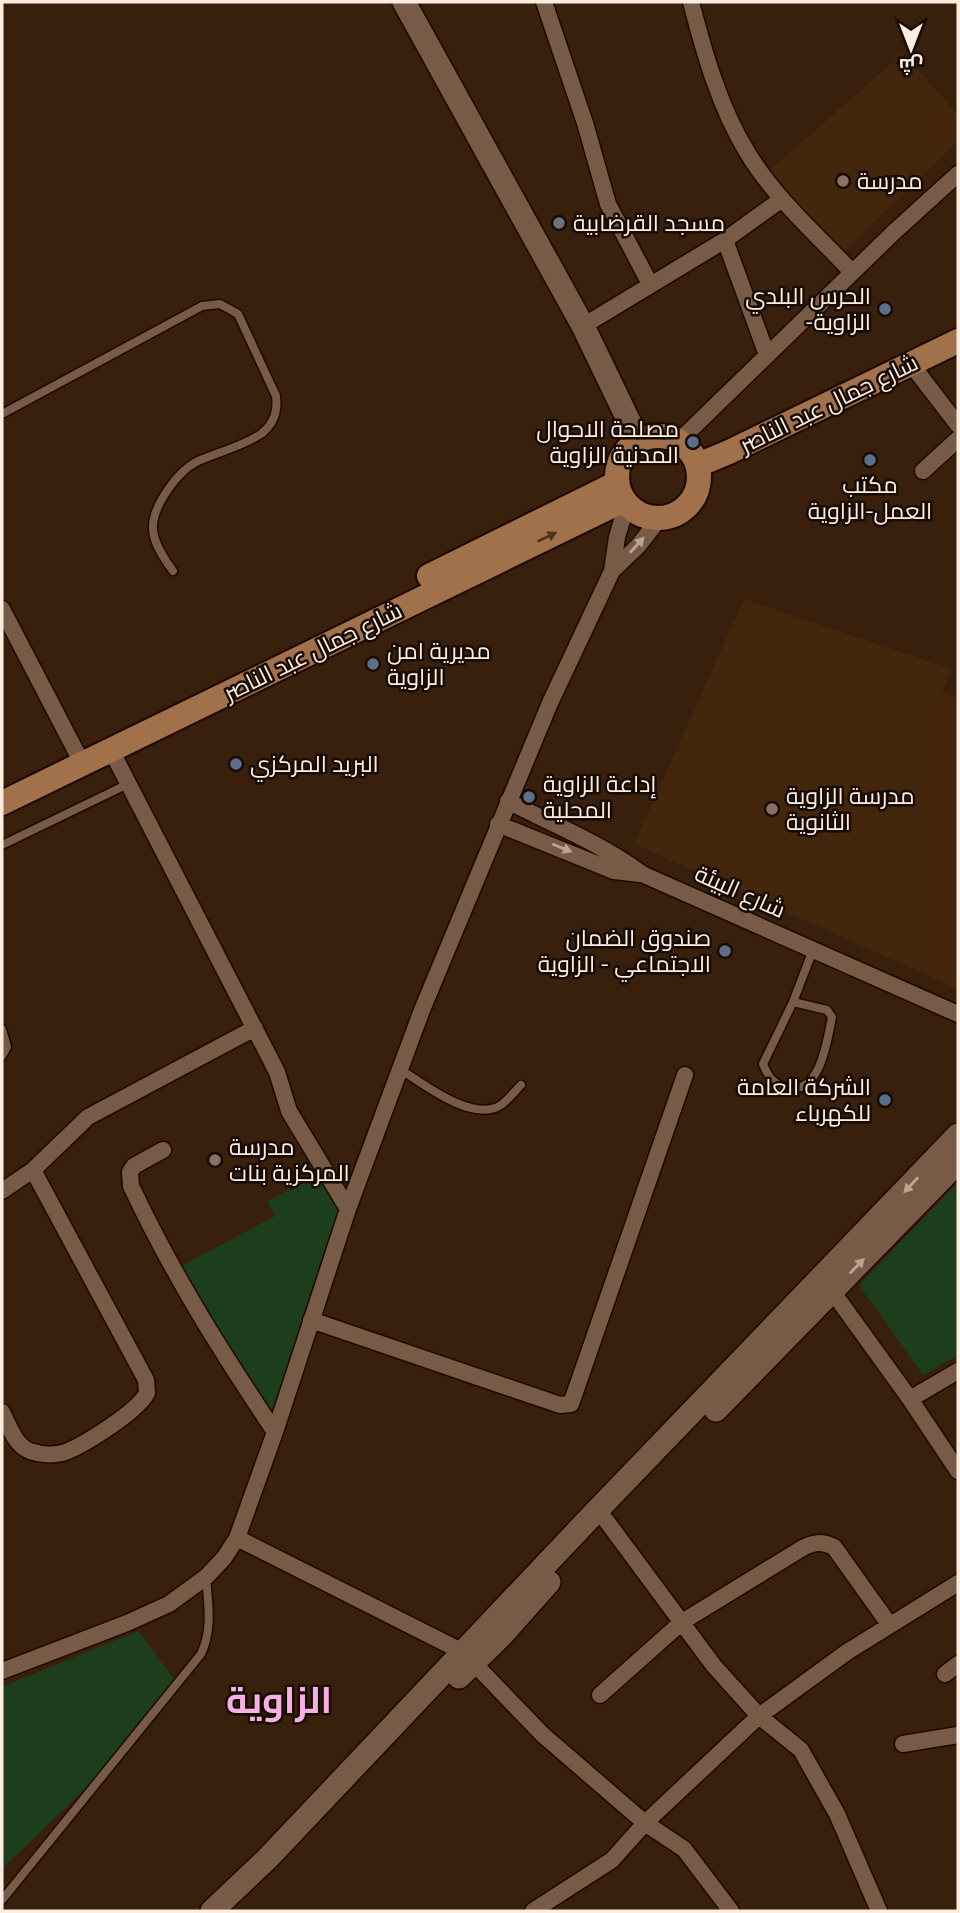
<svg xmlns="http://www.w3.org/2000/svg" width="960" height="1913" viewBox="0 0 960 1913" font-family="Karla,Cairo,sans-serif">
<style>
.built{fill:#44260d}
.green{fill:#1d3e1d}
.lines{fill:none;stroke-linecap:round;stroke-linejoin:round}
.lane-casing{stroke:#1e0800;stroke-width:11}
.street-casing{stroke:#1e0800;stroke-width:19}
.secondary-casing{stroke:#1e0800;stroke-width:26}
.primary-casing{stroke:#1e0800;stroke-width:28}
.lane{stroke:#775b46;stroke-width:8}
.street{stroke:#775b46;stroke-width:16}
.secondary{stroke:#775b46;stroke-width:23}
.primary{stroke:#a0714b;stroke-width:24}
.oneway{fill:#4e3421}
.oneway2{fill:#baa494}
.education-dot{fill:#8d6e63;stroke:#170c05;stroke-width:2.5}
.worship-dot{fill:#6b7280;stroke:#170c05;stroke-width:2.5}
.service-dot{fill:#5c6f8a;stroke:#170c05;stroke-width:2.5}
.labels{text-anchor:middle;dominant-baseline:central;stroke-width:5;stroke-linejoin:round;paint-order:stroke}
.poi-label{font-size:23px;fill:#feece1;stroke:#170c05;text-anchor:start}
.street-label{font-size:23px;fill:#feece1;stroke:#170c05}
.town-label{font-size:37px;font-weight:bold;fill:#f6b1e2;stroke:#170c05}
</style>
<rect width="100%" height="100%" fill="#38200c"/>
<path class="built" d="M903 53 958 114V141L842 254 767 173Z
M744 599 952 669 942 693 958 698V989L634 844Z"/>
<path class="green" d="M324 1173 347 1210 275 1431 174 1270 275 1216 267 1201Z
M958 1182V1355L923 1375 859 1285Z
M138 1631 176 1681 91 1783 2 1869V1687Z"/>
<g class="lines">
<g class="lane-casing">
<path id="lane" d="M2 414 202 306 220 304 238 314 276 396C278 411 274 424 261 434 243 446 216 453 196 462 185 468 176 478 169 488 145 522 149 538 173 571
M2 845 128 784
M793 1002 827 1010 832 1017C827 1041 820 1098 785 1087 772 1083 768 1076 763 1064L793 1002 813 950
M2 1029 7 1047 2 1056
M400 1069C423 1084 473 1123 501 1105 508 1100 515 1091 521 1085
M2 1900 201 1654C213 1629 208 1603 206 1577"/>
</g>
<g class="street-casing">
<path id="street" d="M544 2 585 123 608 204 650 284
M691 2C704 52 719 106 747 152 774 197 816 234 852 272
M725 240 767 355
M583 326 725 240 782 199
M911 364 958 425
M679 441 894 232 958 174
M923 471 958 439
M612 571 638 546 660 518
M2 609 82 763
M111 750 277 1072 289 1111 348 1209
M508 801C553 825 601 843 642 874L958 1014
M498 824 614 871 640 874
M163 1150 134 1166 130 1172 131 1186C173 1275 220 1350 275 1432
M2 1191 33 1170 88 1117 255 1028
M827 1284 910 1399 958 1471
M311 1320 560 1405 571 1404 685 1075
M910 1399 958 1371
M2 1412C9 1425 15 1446 30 1451 41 1455 57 1456 68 1451 87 1443 138 1411 147 1393L146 1380 33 1170
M605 1519 714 1666 759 1716 801 1750 837 1814 879 1911
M237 1538 463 1652 543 1735 645 1823 612 1860 533 1911
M2 1671 127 1623 169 1604 206 1577 224 1558 237 1538 275 1432 348 1209 422 1010 550 703 612 571 617 537 627 504
M945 1674 958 1664
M600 1695 682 1622 801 1549C813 1542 822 1541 834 1547L889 1624
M903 1744 958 1735
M731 1911 684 1849 645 1823 759 1716 847 1652 958 1583"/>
</g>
<g class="secondary-casing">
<path id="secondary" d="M404 2 583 326 638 440
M716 1410 958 1162
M459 1677 500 1637 549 1582
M212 1911 267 1859 585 1523 958 1135"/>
</g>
<g class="primary-casing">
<path id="primary" d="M617 477a41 41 0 1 1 82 0a41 41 0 1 1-82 0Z
M698 465 729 452 958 341
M429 576 617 483
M2 803 624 500"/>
</g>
<use href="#lane" class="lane"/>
<use href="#street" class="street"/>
<use href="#secondary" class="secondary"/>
<use href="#primary" class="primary"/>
</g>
<defs><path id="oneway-solid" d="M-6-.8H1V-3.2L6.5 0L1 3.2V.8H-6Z" transform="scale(1.75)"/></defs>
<use class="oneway" href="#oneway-solid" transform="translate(547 537) rotate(-26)"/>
<g class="oneway2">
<use href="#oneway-solid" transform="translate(637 545) rotate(-48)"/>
<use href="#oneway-solid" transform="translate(562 848) rotate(22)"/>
<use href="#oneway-solid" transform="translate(911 1185) rotate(133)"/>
<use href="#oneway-solid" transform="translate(857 1266) rotate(-46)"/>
</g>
<g class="education-dot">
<circle cx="843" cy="181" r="7"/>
<circle cx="772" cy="809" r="7"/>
<circle cx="215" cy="1160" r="7"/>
</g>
<circle class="worship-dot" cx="559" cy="223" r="7"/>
<g class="service-dot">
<circle cx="885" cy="309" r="7"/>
<circle cx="693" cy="442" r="7"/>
<circle cx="870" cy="460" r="7"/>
<circle cx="373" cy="664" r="7"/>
<circle cx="236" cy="764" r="7"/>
<circle cx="529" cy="797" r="7"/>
<circle cx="725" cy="951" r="7"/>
<circle cx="885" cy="1100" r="7"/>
</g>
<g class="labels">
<g class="poi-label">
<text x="857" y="181">مدرسة</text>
<text x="573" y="223">مسجد القرضابية</text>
<text x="871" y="296" text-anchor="end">الحرس البلدي<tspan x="871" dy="26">-الزاوية</tspan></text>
<text x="679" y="429" text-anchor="end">مصلحة الاحوال<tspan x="679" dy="26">المدنية الزاوية</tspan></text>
<text x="870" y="485" text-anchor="middle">مكتب<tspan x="870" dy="26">العمل-الزاوية</tspan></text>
<text x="387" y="651">مديرية امن<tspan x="387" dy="26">الزاوية</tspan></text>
<text x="250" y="764">البريد المركزي</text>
<text x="543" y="784">إداعة الزاوية<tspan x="543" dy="26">المحلية</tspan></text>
<text x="786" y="796">مدرسة الزاوية<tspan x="786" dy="26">الثانوية</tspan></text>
<text x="711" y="938" text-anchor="end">صندوق الضمان<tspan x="711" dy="26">الاجتماعي - الزاوية</tspan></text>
<text x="871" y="1087" text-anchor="end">الشركة العامة<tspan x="871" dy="26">للكهرباء</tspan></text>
<text x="229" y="1147">مدرسة<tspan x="229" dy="26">المركزية بنات</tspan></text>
</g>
<g class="street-label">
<text transform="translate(829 404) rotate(-26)">شارع جمال عبد الناصر</text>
<text transform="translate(313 652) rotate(-26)">شارع جمال عبد الناصر</text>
<text transform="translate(740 892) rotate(24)">شارع البيئة</text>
</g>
<g class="town-label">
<text x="279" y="1700">الزاوية</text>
</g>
</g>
<rect width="960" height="1913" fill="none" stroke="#feece1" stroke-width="7"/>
<g transform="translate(911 49) rotate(180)" stroke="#170c05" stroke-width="5" paint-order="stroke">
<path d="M0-5L12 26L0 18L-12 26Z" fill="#feece1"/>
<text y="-10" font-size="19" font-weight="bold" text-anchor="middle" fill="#feece1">ش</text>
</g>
</svg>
